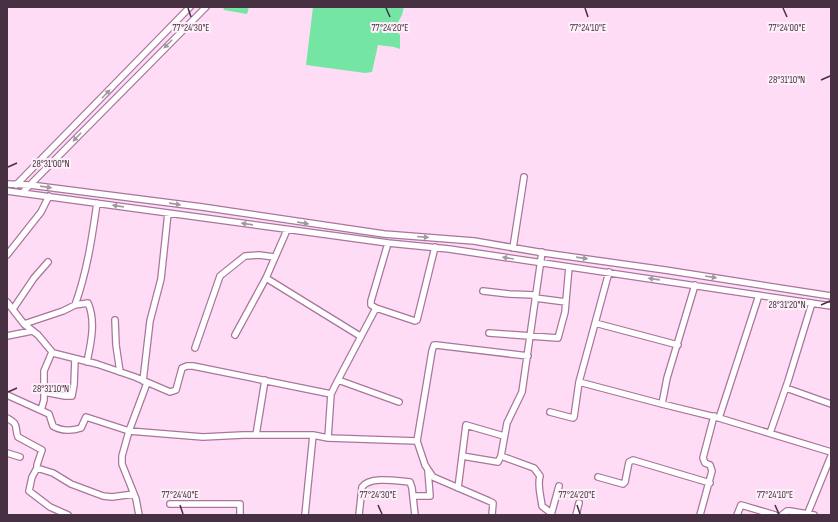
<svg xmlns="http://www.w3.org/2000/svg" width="838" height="522" viewBox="0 0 838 522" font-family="'Sofia Sans Condensed',sans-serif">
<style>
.water{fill:#75e5a3}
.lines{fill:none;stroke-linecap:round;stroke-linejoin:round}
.minor-casing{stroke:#a9759d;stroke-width:8}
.minor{stroke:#fff;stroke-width:5.5}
.oneway{fill:#a398a0}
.ticks{fill:none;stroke:#473041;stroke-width:1.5}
.ticks-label{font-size:10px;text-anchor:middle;fill:#473041;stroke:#fdf1f9;stroke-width:4;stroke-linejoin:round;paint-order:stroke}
</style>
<rect width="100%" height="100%" fill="#ffdcf5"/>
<path class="water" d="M223 7H249L247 14 224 10Z
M313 7H404L402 15 395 28 400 35V49L394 47 378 45 372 72 365 73 306 65Z"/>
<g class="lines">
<g class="minor-casing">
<path id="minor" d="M7 184 30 185 202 207 384 234 474 241 544 253 665 270 831 296
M16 185 190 7
M7 191 388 243 449 249 831 306
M22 193 206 7
M388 243 371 301V305L376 308 338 380 399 402
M513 248 524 177
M542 252 522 392 507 423 501 456 534 468 540 476C537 486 541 496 542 506L551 513
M7 255 41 212 49 196
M266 278 360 336
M483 291 509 294 535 295
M535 298 566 302
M7 302 24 324 38 335 53 353 97 364 135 377 170 392 176 390 182 368 187 366H193L331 394 338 380
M75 305C87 272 92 238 97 203
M376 308 415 321 417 320 435 247
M13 309 34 278 48 262
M115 320 116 345 120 372
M595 323 678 345
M24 324 63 311 75 305 88 303C96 321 91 343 87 362
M489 333 558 338 565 312 569 267
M235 335 266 278 287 230
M7 336 32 331
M195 348 220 276 245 256 259 255 274 257
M143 381 150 321 161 279 168 213
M579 382 662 404 719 418 831 452
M786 388 831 404
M44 392 65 396H72L74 385 75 359
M7 395 49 414 53 426C61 431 72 431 81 428L86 417 129 431 203 437 243 435H313L328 438 417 441
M662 404 667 378 695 285
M41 410 44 400V371L52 352
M550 412 573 418 574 417 579 382 609 272
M7 418C20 425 14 427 18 437L42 450 37 465V468L53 473 71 484 103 496 112 497 134 494
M719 418 759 295
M770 433 788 381 812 303
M256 435 265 380
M328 438 331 394
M7 453 20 457
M462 456 498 462 501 456
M37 468 32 477 29 491 50 507 68 515
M598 477 623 484 625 482 629 462 633 460 710 483
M458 488 466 425 504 436
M413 496H430L428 471
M170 504H240V515
M139 515 136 499 122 464V456L129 431 147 383
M305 515 313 435
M359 515 362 487C370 476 397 481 410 482L412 488 415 515
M492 515 493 503 489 501 433 477 425 465 417 441 432 351 434 345H436L528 356
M551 515 559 486
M576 515 579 503
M700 515 712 471 710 465 705 463 703 458 714 416
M737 515 741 505 775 515
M782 515 787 511H790L814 515
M807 515 831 456"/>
</g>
<use href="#minor" class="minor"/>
</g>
<defs><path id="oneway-solid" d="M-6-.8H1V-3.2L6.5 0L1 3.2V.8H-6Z"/></defs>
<g class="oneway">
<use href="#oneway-solid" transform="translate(168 44) rotate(135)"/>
<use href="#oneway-solid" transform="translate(106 94) rotate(-46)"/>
<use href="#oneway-solid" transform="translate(77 137) rotate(134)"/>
<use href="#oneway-solid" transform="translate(46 187) rotate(8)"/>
<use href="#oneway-solid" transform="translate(175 204) rotate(8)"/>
<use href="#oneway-solid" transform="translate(118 206) rotate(-172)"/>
<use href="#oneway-solid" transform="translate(303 223) rotate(8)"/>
<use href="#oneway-solid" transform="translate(247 224) rotate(-172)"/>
<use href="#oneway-solid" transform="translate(423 237) rotate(5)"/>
<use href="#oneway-solid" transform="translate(508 258) rotate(-171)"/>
<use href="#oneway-solid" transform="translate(582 258) rotate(8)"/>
<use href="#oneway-solid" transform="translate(711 277) rotate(9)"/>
<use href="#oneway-solid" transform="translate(654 279) rotate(-172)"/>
</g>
<path class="ticks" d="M188 8 191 17M386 8 390 17M585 8 588 17M783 8 787 17M821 80 830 76M8 167 17 163M821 305 830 301M8 392 17 388M180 505 183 514M378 505 382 514M577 505 580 514M775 505 779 514"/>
<g class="ticks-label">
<text x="191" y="31">77°24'30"E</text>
<text x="390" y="31">77°24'20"E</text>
<text x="588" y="31">77°24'10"E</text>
<text x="787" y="31">77°24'00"E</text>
<text x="787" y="83">28°31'10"N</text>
<text x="51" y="167">28°31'00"N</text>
<text x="787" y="308">28°31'20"N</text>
<text x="51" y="392">28°31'10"N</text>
<text x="180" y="498">77°24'40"E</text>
<text x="378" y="498">77°24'30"E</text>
<text x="577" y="498">77°24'20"E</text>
<text x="775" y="498">77°24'10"E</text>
</g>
<rect width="838" height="522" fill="none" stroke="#473041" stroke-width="16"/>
</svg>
